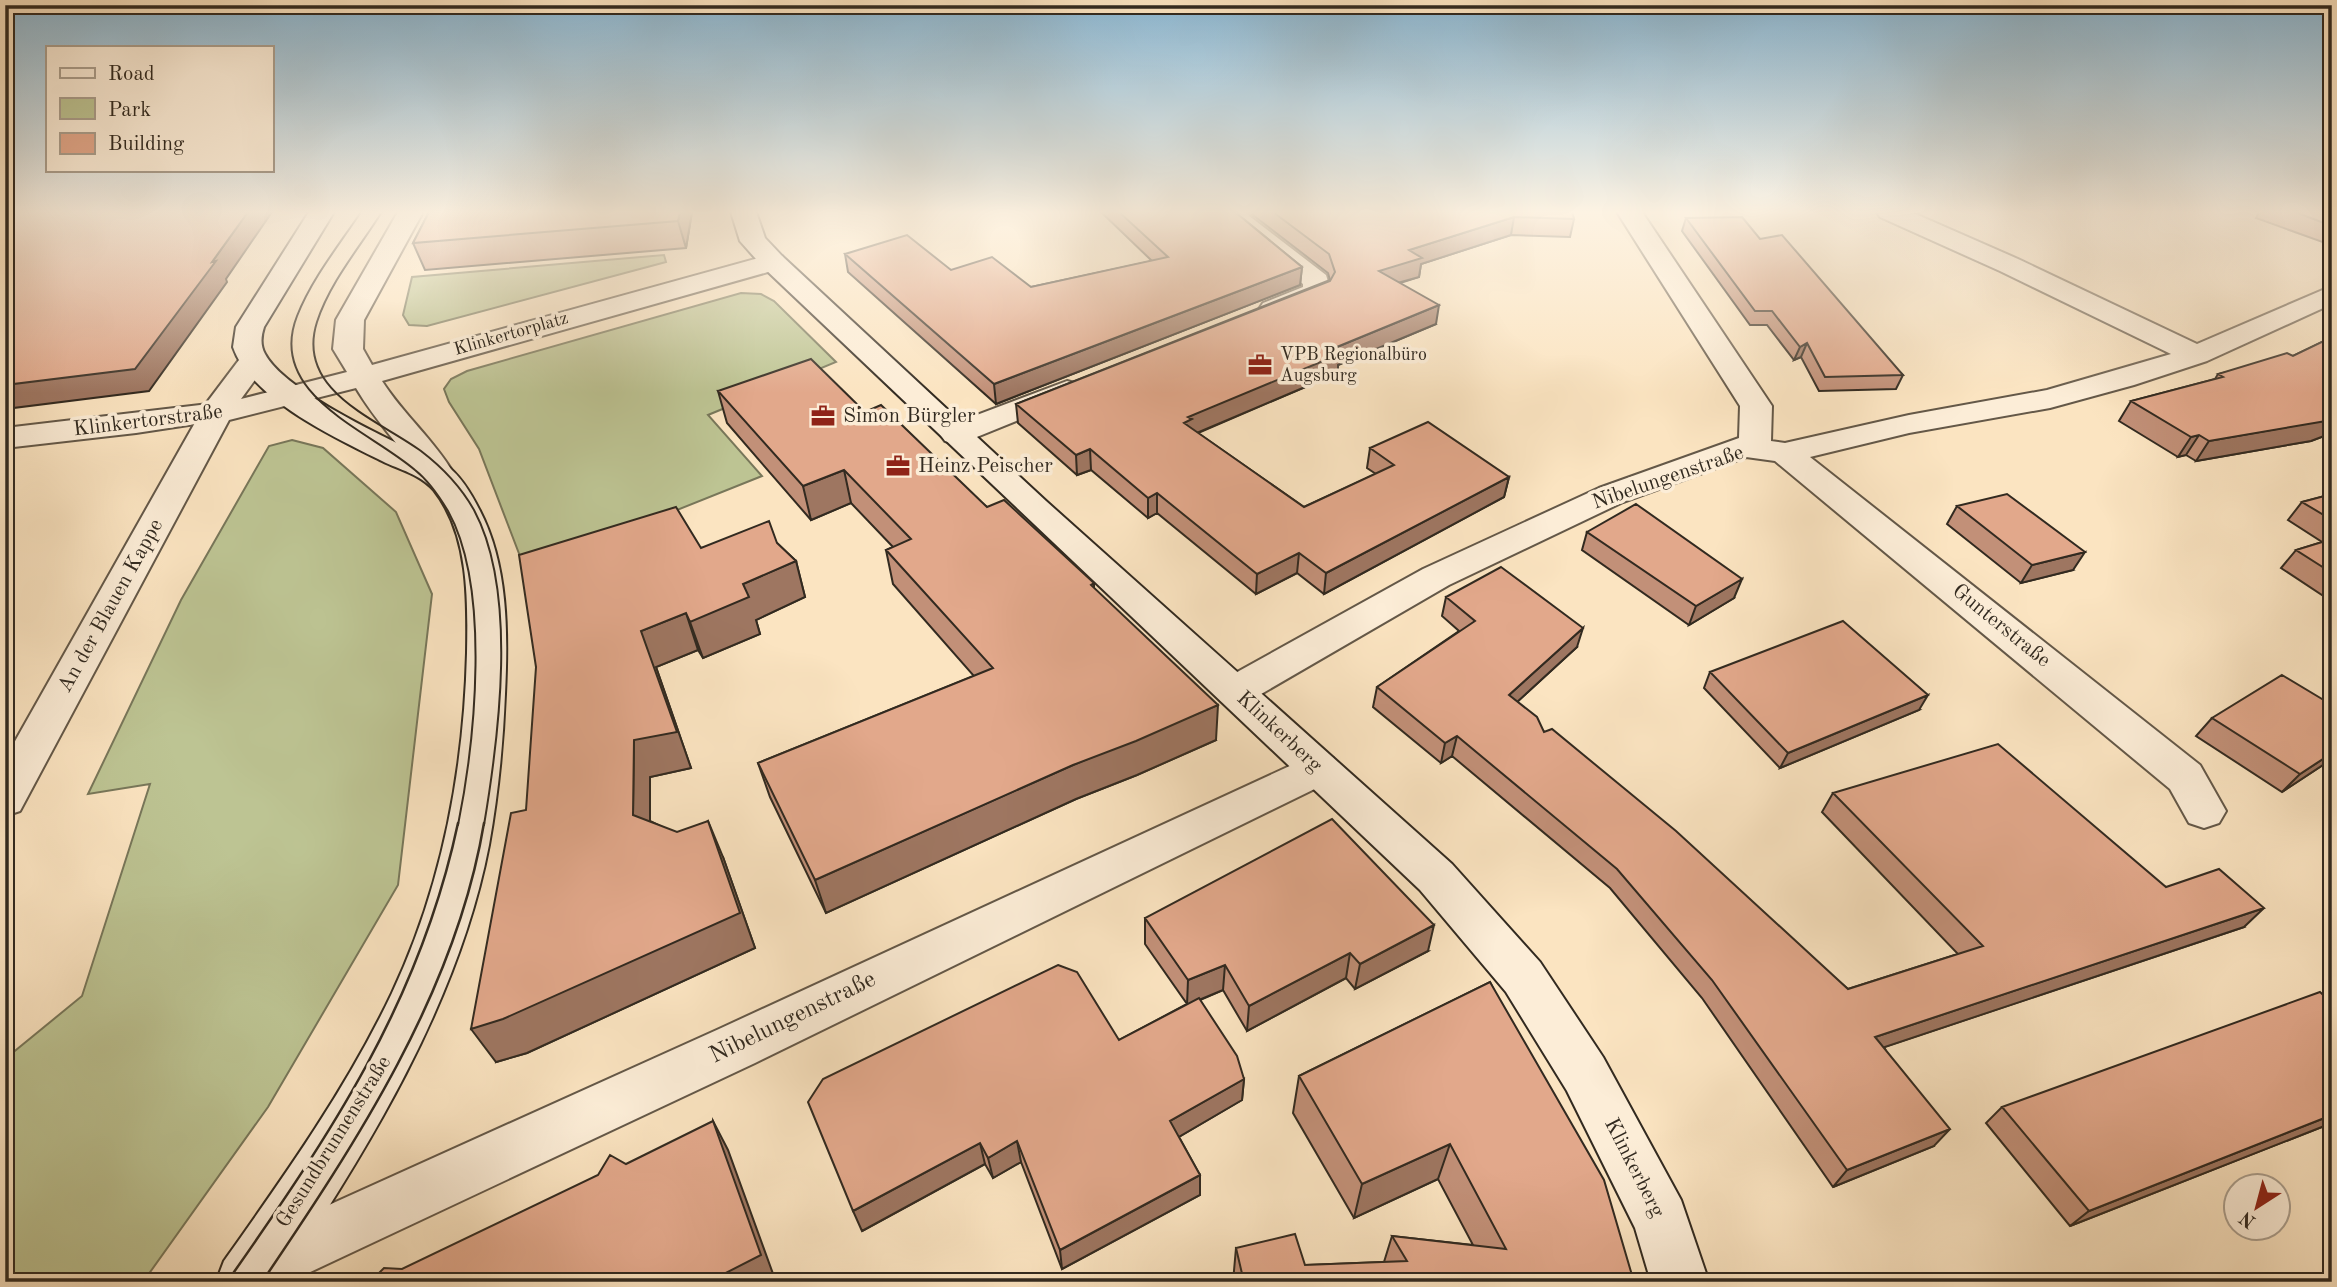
<svg xmlns="http://www.w3.org/2000/svg" width="2337" height="1287" viewBox="0 0 2337 1287" font-family="'Old Standard TT',serif">
<style>
.green{fill:#bdc493;stroke:#78775a;stroke-width:2}
.lines{fill:none;stroke-linecap:round;stroke-linejoin:round}
.minor-casing{stroke:#645848;stroke-width:4}
.tertiary-casing{stroke:#645848;stroke-width:4}
.secondary-casing{stroke:#322a20;stroke-width:4}
.minor{fill:#fcedd7;fill-rule:evenodd}
.tertiary{fill:#fcedd7;fill-rule:evenodd}
.secondary{fill:#fcedd7;fill-rule:evenodd}
.tram-far1{stroke:#322a20;stroke-width:2}
.tram{stroke:#322a20;stroke-width:2.5}
.wall{fill:#c29078;stroke:#322a20;stroke-width:2}
.shaded-wall{fill:#9e7661;stroke:#322a20;stroke-width:2}
.building{fill:#e2a88b;stroke:#322a20;stroke-width:2}
.labels{text-anchor:middle;dominant-baseline:central;stroke-width:7;stroke-linejoin:round;paint-order:stroke}
.far-street-label{font-size:18px;fill:#322a20;stroke:#fcedd7}
.far-poi-label{font-size:18px;fill:#322a20;stroke:#fcedd7;text-anchor:start}
.poi-label{font-size:21px;fill:#322a20;stroke:#fcedd7;text-anchor:start}
.street-label{font-size:21px;fill:#322a20;stroke:#fcedd7}
.near-street-label{font-size:24px;fill:#322a20;stroke:#fcedd7}
</style>
<rect width="100%" height="100%" fill="#fbe4c1"/>
<filter id="stains"><feTurbulence type="fractalNoise" baseFrequency=".00286" numOctaves="4"/><feColorMatrix values="0 0 0 0 .2 0 0 0 0 .09 0 0 0 0 .02 0 0 0 .5 -.17"/></filter>
<radialGradient id="worn" r=".72"><stop offset=".6" stop-color="#630" stop-opacity="0"/><stop offset="1" stop-color="#630" stop-opacity=".3"/></radialGradient>
<path class="green" d="M664 255 666 262 427 326 409 325 403 315 412 277Z
M741 293 761 294 774 301 836 362 708 415 762 476 672 512 523 564 479 449 449 402 444 389 451 379 467 371Z
M292 440 323 448 396 512 432 594 398 885 268 1107 143 1282H5V1059L82 996 150 784 88 794 181 600 269 446Z"/>
<g class="lines">
<g class="minor-casing">
<path id="minor" d="M1216 212H1244L1326 275 1331 291 1327 297C1307 305 1284 320 1263 315L1259 309 1263 303 1303 287V284Z
M1617 212H1642L1772 406 1771 441 1785 443 1909 415 2047 390 2171 354 2000 271 1880 217 1877 212H1911L2018 259 2197 344 2332 286V304L2207 361 2134 385 2050 408 1909 433 1810 457 2200 765 2226 811 2219 823 2204 828 2189 823 2170 789 1775 461 1746 457 1623 502 1449 585 1249 701 1235 705 1221 701 1215 691 1221 681 1423 569 1599 488 1739 438 1740 406Z
M1067 381 1078 384 1082 390 1078 396 967 441 956 444 945 441 940 434 945 427Z
M217 403 228 405 233 412 228 419 136 433 5 448V428Z
M1318 753 1333 758 1339 769 1333 780 755 1063 289 1282H262L244 1274 235 1254 244 1234 264 1225 278 1228 719 1029Z"/>
</g>
<g class="tertiary-casing">
<path id="tertiary" d="M398 212H423L364 320 363 349 372 365 773 254 782 256 786 262 782 268 382 381C403 414 434 440 454 474L449 481 437 484 425 481C403 449 376 422 356 388L229 420 20 811 5 816V759L205 405 242 356 253 353 264 356 268 362 241 399 347 372 333 349 336 320Z"/>
</g>
<g class="secondary-casing">
<path id="secondary" d="M309 212H334L264 327C261 336 260 345 265 354 283 388 370 430 405 447 419 453 434 457 446 465 461 476 472 495 480 511 508 565 508 633 505 694 503 745 498 795 489 845 459 1002 367 1151 280 1282H216L224 1261C285 1175 347 1088 392 993 442 887 464 770 467 653 468 600 469 534 434 490 420 474 400 470 382 461 336 438 251 399 233 347L236 327Z
M731 212H756L765 238 782 256 1046 501 1452 864 1540 962 1603 1057 1681 1200 1709 1282H1651L1635 1228 1567 1091 1506 992 1420 890 764 268 740 241Z"/>
</g>
<use href="#minor" class="minor"/>
<use href="#tertiary" class="tertiary"/>
<use href="#secondary" class="secondary"/>
<path class="tram-far1" d="M361 212C339 245 312 278 297 316 266 395 369 430 415 470 429 481 439 496 448 511 491 588 475 741 458 825
M382 212C360 247 330 282 317 322 295 391 377 419 421 451 442 467 461 487 474 510 518 592 499 736 484 825"/>
<path class="tram" d="M227 1282C330 1135 420 1002 458 823
M262 1282C356 1143 456 992 484 823"/>
</g>
<path class="wall" d="M429 212H692L686 248 425 270 413 243Z
M1101 212H1235L1302 267 1300 285 996 404 848 272 845 254 951 270 1031 287 1152 261Z
M1249 212H1572L1574 219 1570 237 1511 235 1421 264 1419 277 1400 283 1436 324 1338 365V373L1198 433 1304 507 1376 474 1367 468 1370 448 1509 477 1504 497 1324 594 1297 573 1256 594 1157 513 1148 518 1091 470 1077 475 1018 423 1016 404 1330 280 1328 273Z
M2259 212H2332V242L2328 244 2256 218Z
M1686 218 1760 239 1903 375 1896 389 1819 391 1801 357 1794 360 1767 325H1750L1682 231Z
M2332 337V433L2311 441 2196 461 2186 455 2178 457 2119 421 2131 401 2215 379 2218 374 2293 356Z
M718 391 865 412 987 507 1094 583V588L1216 740 1137 775 1076 799 826 913 770 797 758 763 974 676 893 584 886 550 893 547 851 503 811 520 727 423Z
M2332 494V601H2331L2281 568 2296 550 2322 542 2288 520 2302 502Z
M1957 506 2073 570 2021 583 1947 524Z
M1587 532 1734 598 1689 625 1582 550Z
M777 543 796 561 805 597 756 620 760 634 703 658 698 650 656 667 691 768 650 777V821L723 857 755 948 527 1053 496 1062 526 810 701 548Z
M1446 597 1577 647 1517 702 1544 732 1848 989 1958 954 1822 812 1833 793 2166 887 2244 927 1884 1047 1934 1146 1833 1187 1702 998 1610 888 1452 756 1441 763 1373 707 1377 687 1459 631 1442 616Z
M1710 672 1919 710 1780 768 1704 688Z
M2212 718 2332 759 2282 792 2196 736Z
M1145 918 1428 951 1355 989 1346 978 1247 1031 1223 990 1200 1000 1244 1079 1242 1100 1179 1137 1200 1175V1195L1062 1269 1021 1162 993 1178 985 1164 862 1231 1119 1040 1187 1004 1145 944Z
M1490 982 1634 1282H1233L1236 1248 1305 1265 1384 1262 1392 1236 1473 1245 1438 1179 1354 1218 1293 1113 1299 1076Z
M2002 1107 2332 1123 2070 1226 1986 1123Z"/>
<path class="shaded-wall" d="M248 212H272L226 279 227 282 149 391 5 409V385L212 262Z
M680 212H692L686 248 678 221Z
M1514 217 1511 235 1421 264 1419 277 1376 289 1379 271 1409 250Z
M1302 267 1300 285 996 404 994 384Z
M1439 305 1436 324 1338 365V373L1192 435 1184 423 1188 417 1332 349Z
M1807 343 1801 357 1794 360 1800 347Z
M2332 419V433L2311 441 2196 461 2209 441Z
M2199 435 2186 455 2178 457 2191 437Z
M1090 449 1091 470 1077 475 1076 455Z
M844 470 851 503 811 520 803 486Z
M1509 477 1504 497 1324 594 1326 573Z
M1157 493V513L1148 518V498Z
M2085 552 2073 570 2021 583 2032 565Z
M1299 553 1297 573 1256 594 1257 574Z
M796 561 805 597 756 620 760 634 703 658 690 622 743 584Z
M1742 579 1734 598 1689 625 1696 606Z
M686 613 698 650 656 667 691 768 650 777V851L633 815 634 740 641 631Z
M1583 628 1577 647 1504 714 1509 695Z
M1928 695 1919 710 1780 768 1788 753Z
M1218 705 1216 740 1137 775 1076 799 826 913 815 880 1073 765Z
M1457 736 1452 756 1441 763 1445 743Z
M2332 753V759L2282 792 2300 774Z
M708 821 723 857 755 948 527 1053 496 1062 471 1029Z
M2264 908 2244 927 1861 1055 1875 1037Z
M1434 925 1428 951 1355 989 1360 964Z
M1350 953 1346 978 1247 1031 1249 1006Z
M1225 965 1223 990 1187 1005 1188 980Z
M1244 1079 1242 1100 1170 1142V1121Z
M2332 1115V1123L2070 1226 2089 1211Z
M713 1121 728 1150 776 1282H708Z
M1950 1129 1934 1146 1833 1187 1847 1170Z
M1017 1141 1021 1162 993 1178 988 1158Z
M980 1143 985 1164 862 1231 853 1211Z
M1450 1144 1438 1179 1354 1218 1362 1184Z
M1200 1175V1195L1062 1269 1060 1250Z"/>
<path class="building" d="M5 212H248L212 262 216 261 135 369 5 385Z
M429 212H680L678 221 413 243Z
M1119 212H1235L1302 267 994 384 845 254 907 235 951 270 992 257 1031 287 1168 257Z
M1273 212H1572L1574 219 1514 217 1409 250 1422 258 1379 271 1439 305 1332 349 1340 354 1188 417 1192 419 1184 423 1304 507 1394 465 1370 448 1428 422 1509 477 1326 573 1299 553 1257 574 1157 493 1148 498 1090 449 1076 455 1016 404 1330 281 1335 272 1329 254Z
M2295 212H2332V226Z
M1742 217 1760 239 1782 235 1903 375 1825 377 1807 343 1800 347 1772 311H1755L1686 218Z
M2332 337V419L2326 421 2209 441 2199 435 2191 437 2131 401 2223 377 2218 374 2287 353 2293 356Z
M811 359 865 412 881 405 987 507 1004 500 1094 583 1091 585 1218 705 1136 741 1073 765 815 880 758 763 993 668 886 550 911 539 844 470 803 486 718 391Z
M2007 494 2085 552 2032 565 1957 506Z
M2332 494V520L2302 502Z
M1636 504 1742 579 1696 606 1587 532Z
M676 507 701 548 769 521 777 543 796 561 743 584 749 597 690 622 686 613 641 631 677 732 634 740 633 815 677 832 708 821 740 913 503 1019 471 1029 511 813 526 810 536 667 519 555Z
M2332 539V573L2296 550Z
M1501 567 1583 628 1509 695 1537 717 1544 732 1552 729 1676 831 1848 989 1983 946 1833 793 1998 744 2166 887 2219 869 2264 908 1875 1037 1950 1129 1847 1170 1712 980 1617 869 1457 736 1445 743 1377 687 1475 621 1446 597Z
M1843 621 1928 695 1788 753 1710 672Z
M2282 675 2332 705V753L2300 774 2212 718Z
M1332 819 1434 925 1360 964 1350 953 1249 1006 1225 965 1188 980 1145 918Z
M1058 965 1077 972 1119 1040 1199 998 1237 1056 1244 1079 1170 1121 1200 1175 1060 1250 1017 1141 988 1158 980 1143 853 1211 808 1102 823 1079Z
M1490 982 1604 1180 1634 1282H1244L1236 1248 1295 1234 1305 1265 1407 1261 1392 1236 1506 1249 1450 1144 1362 1184 1299 1076Z
M2320 992 2332 1003V1115L2089 1211 2002 1107Z
M713 1121 761 1255 708 1282H372L374 1278 384 1268 402 1269 598 1175 610 1155 626 1164Z"/>
<linearGradient id="sky" x2="0" y2="1"><stop stop-color="#8bb8d4"/><stop offset="0.54" stop-color="#fdf3e3"/><stop offset="1" stop-color="#fdf3e3" stop-opacity="0"/></linearGradient>
<rect width="2337" height="393" fill="url(#sky)"/>
<defs>
<g id="office-bare" transform="scale(1.89)"><path d="M-6-3h4V-5.5h4V-3h4V5H-6ZM-1-4.5V-3h2v-1.5ZM-6 0V1H6V0Z" fill="#8f2418" stroke="#fcedd7" stroke-width="2.5" paint-order="stroke"/></g>
</defs>
<g fill-rule="evenodd">
<use href="#office-bare" x="1260" y="365"/>
<use href="#office-bare" x="823" y="416"/>
<use href="#office-bare" x="898" y="466"/>
</g>
<g class="labels">
<g class="far-street-label">
<text transform="translate(511 334) rotate(-16)">Klinkertorplatz</text>
</g>
<g class="far-poi-label">
<text x="1280" y="355">VPB Regionalbüro<tspan x="1280" dy="21">Augsburg</tspan></text>
</g>
<g class="poi-label">
<text x="843" y="416">Simon Bürgler</text>
<text x="918" y="466">Heinz Peischer</text>
</g>
<g class="street-label">
<text transform="translate(148 421) rotate(-7)">Klinkertorstraße</text>
<text transform="translate(1668 478) rotate(-19)">Nibelungenstraße</text>
<text transform="translate(111 606) rotate(-61)">An der Blauen Kappe</text>
<text transform="translate(2001 626) rotate(39)">Gunterstraße</text>
<text transform="translate(1279 732) rotate(43)">Klinkerberg</text>
<text transform="translate(334 1142) rotate(-58)">Gesundbrunnenstraße</text>
<text transform="translate(1634 1168) rotate(63)">Klinkerberg</text>
</g>
<g class="near-street-label">
<text transform="translate(793 1018) rotate(-26)">Nibelungenstraße</text>
</g>
</g>
<rect width="2337" height="1287" fill="none" stroke="#fbe4c1" stroke-width="28"/>
<rect x="7" y="7" width="2323" height="1273" fill="none" stroke="#322a20" stroke-width="3.5"/>
<rect x="14" y="14" width="2309" height="1259" fill="none" stroke="#322a20" stroke-width="2"/>
<rect x="46" y="46" width="228" height="126" fill="#fcedd7" stroke="#ab9f8e" stroke-width="2"/>
<rect x="60" y="68" width="35" height="10" fill="#fcedd7" stroke="#ab9f8e" stroke-width="2"/>
<text x="108" y="80" font-size="21" fill="#322a20">Road</text>
<rect x="60" y="98" width="35" height="21" fill="#bdc493" stroke="#ab9f8e" stroke-width="2"/>
<text x="108" y="116" font-size="21" fill="#322a20">Park</text>
<rect x="60" y="133" width="35" height="21" fill="#e2a88b" stroke="#ab9f8e" stroke-width="2"/>
<text x="108" y="150" font-size="21" fill="#322a20">Building</text>
<g transform="translate(2257 1207) rotate(216)"><circle r="33" fill="#fcedd7" stroke="#ab9f8e" stroke-width="2"/>
<path d="M0-5L12 26L0 18L-12 26Z" fill="#8f2418"/>
<text y="-10" font-size="19" font-weight="bold" text-anchor="middle" fill="#322a20">N</text>
</g>
<rect width="100%" height="100%" filter="url(#stains)"/>
<rect width="100%" height="100%" fill="url(#worn)"/>
</svg>
